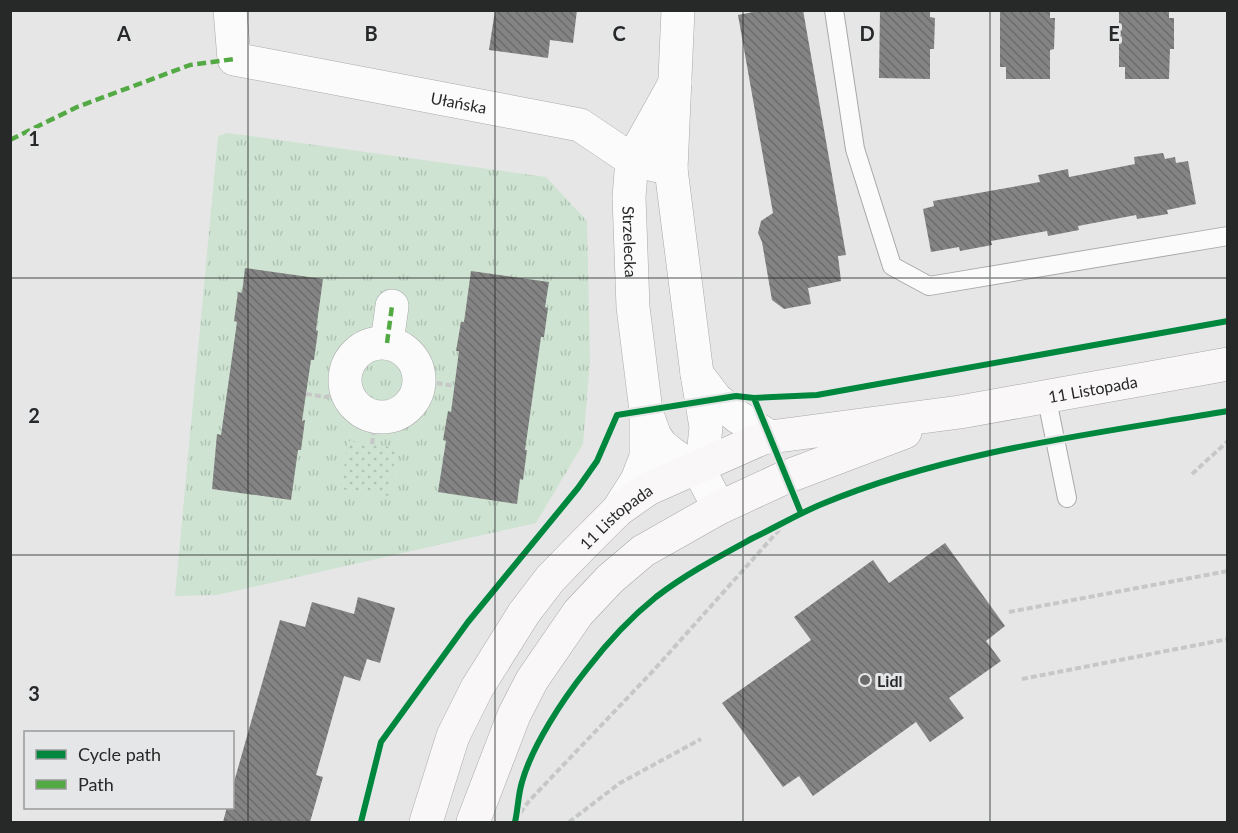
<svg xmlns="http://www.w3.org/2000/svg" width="1238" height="833" viewBox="0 0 1238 833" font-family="Lato,sans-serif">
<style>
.grass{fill:url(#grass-tufts)}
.park{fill:url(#park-dots)}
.building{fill:url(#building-back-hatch)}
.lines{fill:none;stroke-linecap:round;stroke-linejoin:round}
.lane-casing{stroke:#a9a9a9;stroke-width:20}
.street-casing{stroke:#a9a9a9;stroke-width:34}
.secondary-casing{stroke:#a9a9a9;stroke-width:34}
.path{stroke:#c6c7c7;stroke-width:4;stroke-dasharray:6 3;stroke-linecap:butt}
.lane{stroke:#fbfbfb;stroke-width:18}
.street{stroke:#fbfbfb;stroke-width:33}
.secondary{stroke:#f9f7f7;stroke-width:33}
.quiet{stroke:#53aa44;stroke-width:4.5;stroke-dasharray:9 4.5;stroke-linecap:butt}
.cycleway-casing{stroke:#e5e6e7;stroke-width:10}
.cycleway{stroke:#00873e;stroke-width:6}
.grid{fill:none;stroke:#272828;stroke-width:1.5;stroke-opacity:0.55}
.poi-dot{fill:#6a6a6a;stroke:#e5e6e7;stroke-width:2}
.labels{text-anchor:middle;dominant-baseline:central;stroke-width:6;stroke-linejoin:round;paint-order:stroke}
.street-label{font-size:16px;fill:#272828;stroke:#e5e6e7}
.poi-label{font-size:16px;font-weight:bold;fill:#272828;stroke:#e5e6e7;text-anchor:start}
.grid-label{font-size:20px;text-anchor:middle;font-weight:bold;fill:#272828;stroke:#e5e6e7;stroke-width:6;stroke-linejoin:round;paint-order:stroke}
</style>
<defs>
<pattern id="grass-tufts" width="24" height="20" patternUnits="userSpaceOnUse" patternTransform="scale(1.5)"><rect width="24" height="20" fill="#cee3d1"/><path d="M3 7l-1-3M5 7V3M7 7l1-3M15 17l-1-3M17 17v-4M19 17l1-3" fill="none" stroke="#b1c3b3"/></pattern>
<pattern id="park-dots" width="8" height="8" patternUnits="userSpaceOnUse" patternTransform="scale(1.5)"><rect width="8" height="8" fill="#cee3d1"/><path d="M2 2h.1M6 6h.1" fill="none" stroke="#b1c3b3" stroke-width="1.8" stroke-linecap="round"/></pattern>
<pattern id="building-back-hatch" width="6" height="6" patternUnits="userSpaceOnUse" patternTransform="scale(1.5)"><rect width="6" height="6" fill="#858484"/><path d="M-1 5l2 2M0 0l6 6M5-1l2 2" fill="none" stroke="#6d6c6c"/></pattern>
</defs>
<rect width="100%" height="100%" fill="#e6e6e6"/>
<path class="grass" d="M228 133 546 177 587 221 590 361 583 444 536 523 217 595 175 596 218 136Z"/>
<path class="park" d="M348 441 397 448 389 496 341 489Z"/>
<path class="building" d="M495 10H577L573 43 550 40 548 58 489 50Z
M763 10H803L846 255 838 256 841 281 808 288 811 304 784 309 772 300 762 242 758 233 761 221 773 213 738 15Z
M880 10H930V17L935 18 934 49H930V79L879 78Z
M1000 10H1050V18H1055L1054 49 1050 50V79H1006V67H1000Z
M1119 10H1169V18H1174V49H1170L1169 79H1125V67H1119Z
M1163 153 1165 159 1175 157 1176 163 1188 161 1196 204 1167 210 1168 214 1137 219 1136 215 1078 226 1079 230 1048 236 1047 231 991 241 992 245 960 251 959 247 931 252 923 209 934 206 933 201 1040 182 1038 175 1068 169 1069 177 1135 164 1134 157Z
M245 268 323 279 316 330 318 331 314 360H311L302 421 305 420 301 450H298L291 500 212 489 217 434 221 435 237 322 234 321 238 292 242 293Z
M471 271 549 282 545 307 548 308 544 337H541L525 450H527L523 480 520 479 517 504 438 492 446 441 443 440 448 411 451 412 459 351H456L461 322H464Z
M945 543 1005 626 986 641 1001 661 949 698 964 718 930 742 916 722 813 796 799 776 783 787 722 703 811 640 794 617 873 560 889 583Z
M358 597 395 608 380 663 367 659 360 681 344 676 316 775 323 777 310 822H223L227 807H232V789L280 620 305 627 312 602 354 614Z"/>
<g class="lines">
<g class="lane-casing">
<path id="lane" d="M834 10 855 149 892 266 929 286 1228 236
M1046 395 1067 498"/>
</g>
<g class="street-casing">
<g id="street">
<path id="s1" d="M230 10 234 59 580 125 632 160 671 169"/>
<path d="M678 10 671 169 697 374 706 427 703 456 697 466"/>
<path id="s2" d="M675 83 632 160 629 197 633 307 646 411 654 434 661 445 671 453 681 460 697 466 719 508"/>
<path d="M387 343 392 306"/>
<circle cx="382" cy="380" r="37"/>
<path d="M697 374 716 399 738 417 770 437"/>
<path d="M618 510 637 480 646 457V416"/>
</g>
</g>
<g class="secondary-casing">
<g id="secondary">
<path id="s3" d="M426 822 453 736 477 688 524 613 550 579 582 546 618 510 648 489 763 438 960 412 1228 364"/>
<path d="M473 822 514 715 532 680 578 613 610 579 643 551 719 508 786 477 905 432"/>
</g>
</g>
<path class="path" d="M419 380 454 386
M306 394 326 397 346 389
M372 444 376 416
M1192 474 1228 441
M1009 612 1228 571
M1022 679 1228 639
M515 820 529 801 653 671 787 521
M569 822 620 783 701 739"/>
<use href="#lane" class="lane"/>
<use href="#street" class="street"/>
<use href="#secondary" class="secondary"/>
<path class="quiet" d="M10 140 77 107 190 65 234 59
M387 343 392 306"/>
<g class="cycleway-casing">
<path id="cycleway" d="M754 398 801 513
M361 822 381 742 468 622 578 488 597 461 617 415 736 396 754 398 817 395 1228 321
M515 822C518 809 518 795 522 782 532 746 563 699 587 669 607 643 630 618 656 597 686 574 720 556 753 538 776 527 798 514 822 504 949 451 1093 434 1228 411"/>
</g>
<use href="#cycleway" class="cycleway"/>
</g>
<path class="grid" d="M248 10V822M495 10V822M743 10V822M990 10V822M10 278H1228M10 555H1228"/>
<circle class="poi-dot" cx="865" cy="680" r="6"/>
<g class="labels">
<g class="street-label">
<text stroke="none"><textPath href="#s1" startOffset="278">Ułańska</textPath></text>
<text stroke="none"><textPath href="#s2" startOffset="170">Strzelecka</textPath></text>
<text stroke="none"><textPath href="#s3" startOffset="868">11 Listopada</textPath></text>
<text stroke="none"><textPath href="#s3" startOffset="366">11 Listopada</textPath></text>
</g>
<g class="poi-label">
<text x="877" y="680">Lidl</text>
</g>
</g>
<g class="grid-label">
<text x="124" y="41">A</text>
<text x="371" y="41">B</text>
<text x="619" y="41">C</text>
<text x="867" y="41">D</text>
<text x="1114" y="41">E</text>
<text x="34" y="146">1</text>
<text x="34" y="423">2</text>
<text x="34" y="701">3</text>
</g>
<rect width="1238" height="833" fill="none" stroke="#272828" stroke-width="24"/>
<rect x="24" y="731" width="210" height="78" fill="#e5e6e7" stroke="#999a9b" stroke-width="1.5"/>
<rect x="36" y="750" width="30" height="9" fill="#00873e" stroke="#999a9b" stroke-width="1.5"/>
<text x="78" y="761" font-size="18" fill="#272828">Cycle path</text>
<rect x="36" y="780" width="30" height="9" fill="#53aa44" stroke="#999a9b" stroke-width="1.5"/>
<text x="78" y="791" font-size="18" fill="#272828">Path</text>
</svg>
